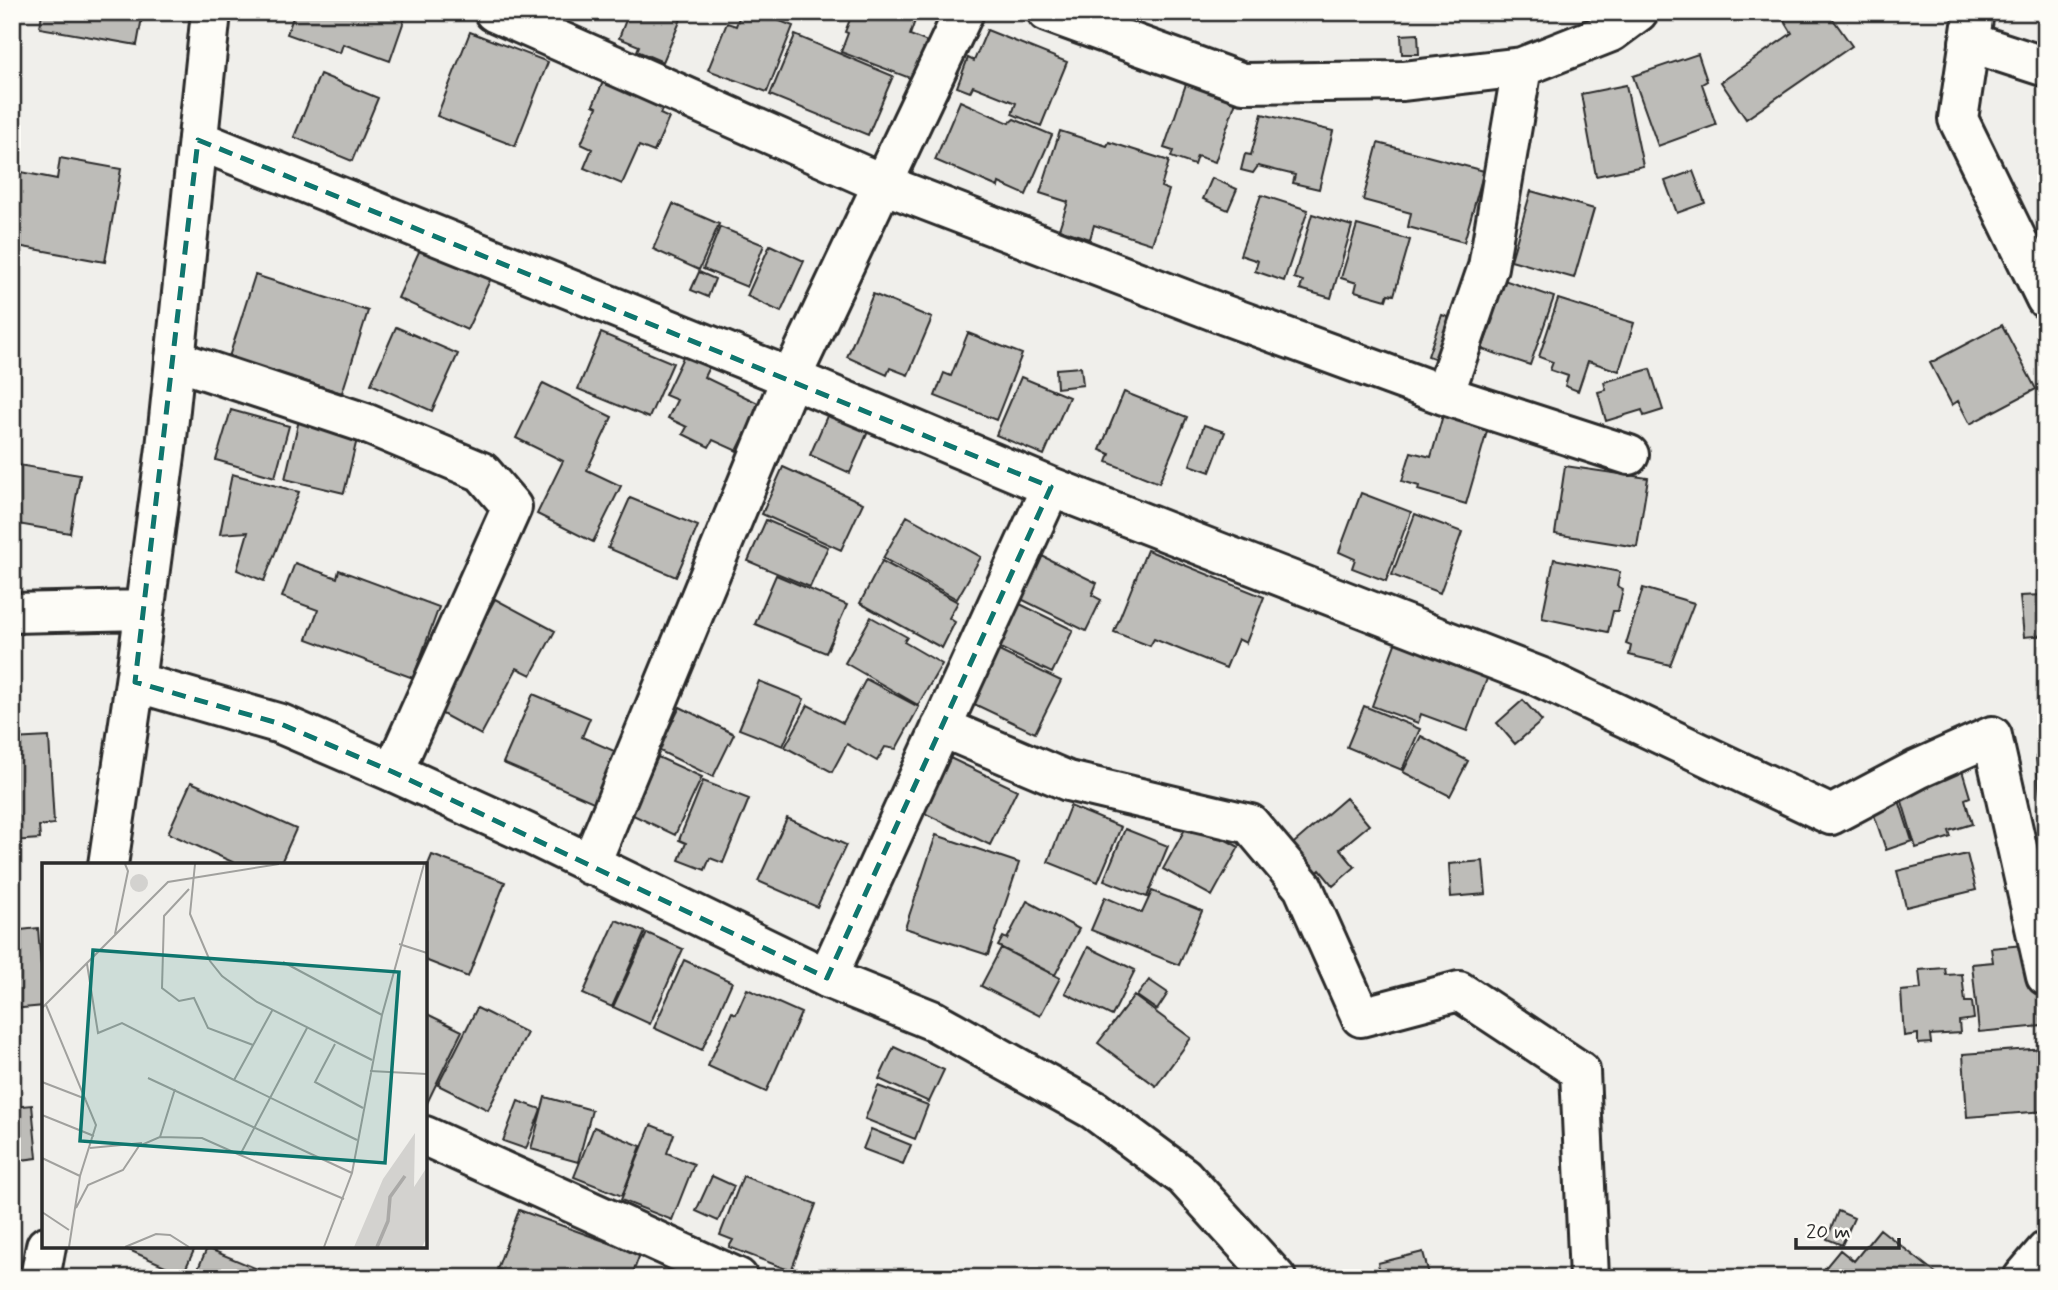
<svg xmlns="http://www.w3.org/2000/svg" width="2058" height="1290" viewBox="0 0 2058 1290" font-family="Mynerve,sans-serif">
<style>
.building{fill:#bdbcb8;stroke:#2b2b2b;stroke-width:2}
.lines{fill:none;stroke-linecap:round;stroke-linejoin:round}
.minor-casing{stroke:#2b2b2b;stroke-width:44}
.tertiary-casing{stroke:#2b2b2b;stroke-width:44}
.minor{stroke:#fdfcf7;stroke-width:38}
.tertiary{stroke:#fdfcf7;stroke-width:38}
.marked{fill:none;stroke:#0f766e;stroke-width:5;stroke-dasharray:14 9;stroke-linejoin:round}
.inset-river{fill:none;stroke:#aaa9a7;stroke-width:3.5}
.inset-road{fill:none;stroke:#a1a19e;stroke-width:2}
.view{fill:#0f766e;fill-opacity:0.15;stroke:#0f766e;stroke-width:3.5}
.inset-edge{fill:none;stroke:#2b2b2b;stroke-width:3.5}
</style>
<rect width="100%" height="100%" fill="#f0efeb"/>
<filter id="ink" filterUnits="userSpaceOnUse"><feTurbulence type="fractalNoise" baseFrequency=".0143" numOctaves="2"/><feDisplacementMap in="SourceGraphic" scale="14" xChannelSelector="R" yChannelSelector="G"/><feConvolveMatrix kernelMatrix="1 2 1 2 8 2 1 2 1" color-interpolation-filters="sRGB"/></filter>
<g filter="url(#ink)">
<path class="building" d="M42 12H143L137 45 40 28Z
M295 12H407L390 61 343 44 340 53 287 34Z
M629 12H684L663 62 637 51 639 46 619 38Z
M741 12H757L793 26 767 92 708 70 727 23 736 26Z
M853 12H918L910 35 930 43 915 80 841 52 848 33 845 32Z
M1795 12H1828L1852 46 1746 119 1721 82 1792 33 1784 20Z
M987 30 1067 62 1041 126 1012 114 1016 103 973 86 970 92 957 87 968 58 974 61Z
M470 32 548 62 515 146 437 116Z
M1418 34 1419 54H1402L1401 35Z
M795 35 893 76 868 135 770 95Z
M1698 54 1707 81 1702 84 1716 125 1658 146 1633 76Z
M320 74 378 98 352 161 294 137Z
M606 75 666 101 660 114 669 118 654 152 639 146 622 184 584 168 592 149 581 144 597 107 593 105Z
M1186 84 1236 101 1215 162 1197 156 1194 165 1171 157 1173 151 1164 148Z
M1626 85 1643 166 1596 176 1581 94Z
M960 101 1009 123 1014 119 1052 135 1026 195 999 183 998 187 935 160Z
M1262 114 1333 131 1319 189 1293 183 1295 175 1258 166 1253 173 1241 170 1245 154 1251 155Z
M1060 131 1107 146 1109 142 1169 161 1161 187 1169 190 1152 244 1094 225 1090 239 1059 229 1068 202 1040 193Z
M1378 143 1484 171 1464 242 1408 227 1411 213 1363 200Z
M60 158 121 169 105 262 12 245V183L18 184 21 172 57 179Z
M1693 171 1705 203 1677 213 1665 181Z
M1212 178 1237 189 1228 210 1203 199Z
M1531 191 1594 209 1574 278 1511 260Z
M1261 195 1308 210 1284 281 1255 271 1258 261 1240 255Z
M673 204 719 224 699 270 653 249Z
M1312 214 1352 226 1331 298 1300 289 1303 281 1294 278Z
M1357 225 1410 240 1394 295 1388 294 1386 300 1355 291 1357 283 1341 278Z
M720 227 764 245 747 287 703 269Z
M422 245 492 276 467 330 398 298Z
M770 245 804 261 781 312 747 296Z
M699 272 715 279 708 297 691 290Z
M255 275 368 311 342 393 229 357Z
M1495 277 1554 297 1530 365 1482 349 1493 319 1481 315Z
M873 294 932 318 908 375 890 368 887 375 847 357Z
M1558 299 1634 323 1619 371 1588 361 1578 391 1565 386 1568 376 1550 370 1553 362 1539 357Z
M1442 315 1460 321 1445 362 1428 356Z
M2002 325 2036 389 1970 424 1958 401 1952 405 1930 363Z
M396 327 458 354 432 411 371 384Z
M601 333 673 363 649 418 578 389Z
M968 333 1022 354 996 420 935 396 944 373 951 376Z
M686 351 711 363 704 377 760 404 737 451 713 440 709 447 683 434 687 427 668 418 677 400 665 395Z
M1081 367 1083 385 1057 388 1056 369Z
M1650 369 1663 410 1644 416 1642 410 1606 421 1598 392 1606 390 1604 382Z
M1021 377 1069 397 1044 455 996 435Z
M543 383 612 417 587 470 621 486 593 542 537 514 563 461 516 438Z
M1124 392 1187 417 1159 483 1107 462 1110 454 1100 450Z
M830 409 870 427 850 473 810 455Z
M231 410 289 426 275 477 216 460Z
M1443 415 1488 428 1466 504 1418 490 1419 486 1402 481 1411 452 1431 457Z
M299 420 358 435 344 493 285 479Z
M1204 425 1225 432 1210 472 1190 465Z
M12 464 80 475 70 533 12 523Z
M1565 466 1648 478 1637 547 1555 534Z
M783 467 863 503 841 550 762 514Z
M232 474 299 492 264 581 237 570 248 532 220 534Z
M1361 493 1411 512 1386 581 1352 568 1355 559 1339 552Z
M630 498 698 526 676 577 608 548Z
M1415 514 1462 532 1440 593 1392 575Z
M907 516 981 557 957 599 883 558Z
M766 520 828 547 810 587 748 561Z
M1147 550 1264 597 1246 643 1238 639 1226 668 1154 639 1150 646 1114 632Z
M1042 556 1097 583 1092 595 1101 600 1086 631 1021 599Z
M1554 559 1620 572 1617 586 1623 589 1618 611H1613L1608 632 1542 618Z
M882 561 958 602 949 618 955 622 942 648 860 603Z
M295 563 337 578 339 570 439 607 413 678 307 639 318 610 282 597Z
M776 575 847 605 826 653 755 624Z
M1643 588 1694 603 1670 665 1629 655 1631 646 1626 644Z
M2044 595 2046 635 2024 637 2020 596Z
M495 599 555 631 531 675 517 668 481 735 435 710Z
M1020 604 1073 630 1052 673 998 647Z
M871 617 907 637 904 642 942 664 918 705 845 663Z
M1396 641 1488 676 1467 731 1421 714 1418 723 1372 706Z
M997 650 1061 681 1035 733 972 703Z
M866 679 919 707 896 749 885 747 877 761 847 744 832 772 785 747 808 705 843 723Z
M759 681 804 699 783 746 739 729Z
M533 694 590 718 582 737 621 754 598 804 503 763Z
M1523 700 1542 721 1515 744 1497 723Z
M1364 706 1420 729 1402 770 1347 747Z
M680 707 734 734 713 777 658 750Z
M1421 736 1468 761 1450 796 1403 772Z
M49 737 54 824 39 826 40 839 12 841V739Z
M2046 756V804L2041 805 2036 757Z
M658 757 702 777 675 835 631 814Z
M948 757 1017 790 990 845 922 812Z
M1961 767 1970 797 1965 799 1972 824 1949 831 1951 837 1916 848 1898 788Z
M703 781 749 799 723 863 710 858 705 870 679 860 686 843 679 840Z
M191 782 296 829 280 865H239L168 833Z
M1896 791 1912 841 1886 850 1869 800Z
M1346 798 1369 825 1340 849 1355 867 1333 886 1320 870 1312 877 1288 848Z
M1070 806 1121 827 1098 882 1048 862Z
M787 818 846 845 817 907 758 881Z
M1190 820 1239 847 1212 896 1163 869Z
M1125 829 1168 846 1147 897 1104 880Z
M936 835 1019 863 988 955 905 928Z
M1967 854 1976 890 1906 907 1897 871Z
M432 855 505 882 468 977 425 960V872Z
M1483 861 1486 894 1451 897 1449 864Z
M1152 891 1202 911 1179 965 1091 930 1105 897 1142 913Z
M1027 901 1079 929 1055 975 998 946 1003 937 1007 939Z
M616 920 645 932 612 1007 583 994Z
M38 928 44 1006 12 1009V931Z
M647 933 683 949 650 1024 613 1007Z
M2024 945 2036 962 2042 1026 1979 1032 1972 964 1993 962 1991 948Z
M1088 947 1135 970 1112 1016 1065 993Z
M1001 948 1060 978 1040 1016 981 986Z
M684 960 732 982 702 1050 654 1028Z
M1945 968 1946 975 1962 974 1965 1002H1972L1974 1019 1959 1021 1960 1033 1930 1035 1931 1043 1918 1044V1034L1904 1036 1901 991 1921 989 1919 970Z
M1149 980 1168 993 1157 1010 1137 996Z
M747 989 801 1013 766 1092 708 1066 732 1012 736 1014Z
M1134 996 1191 1038 1156 1086 1098 1043Z
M477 1008 527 1033 488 1110 438 1085Z
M425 1013 462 1031 426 1105 425 1104Z
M894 1047 944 1070 929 1102 879 1079Z
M2046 1048V1111L1967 1117 1963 1054Z
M878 1086 928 1105 915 1139 865 1119Z
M545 1097 592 1110 578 1162 531 1149Z
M518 1101 541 1109 526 1149 503 1141Z
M32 1105 37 1158 12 1161V1107Z
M651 1125 674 1134 667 1153 694 1164 672 1220 621 1200Z
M594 1127 641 1146 622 1196 574 1177Z
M871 1129 911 1145 903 1164 863 1149Z
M712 1176 734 1186 718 1221 696 1211Z
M743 1176 816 1204 791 1271 729 1247 733 1240 720 1235Z
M519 1210 640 1254 631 1278H521L497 1269Z
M1838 1211 1854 1218 1842 1245 1827 1239Z
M1880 1229 1942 1278H1838L1825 1268 1840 1250 1854 1261Z
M120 1246H196L183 1274Z
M207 1248 279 1278H194Z
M1423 1252 1430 1278H1381L1378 1263Z"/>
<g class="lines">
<g class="minor-casing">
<path id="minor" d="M494 12 883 184 1225 315 1444 395 1629 455
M1047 12 1243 83 1403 81 1522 67
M1974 12 1958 119 2046 299
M1969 42 2046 67
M198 140 791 378 1051 487 827 978
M175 360 365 423 482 472 512 507 393 772
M1444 395 1488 267 1522 67 1611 32 1638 12
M1051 487 1540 677 1831 815 1918 769 1992 736 2046 976
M941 727 1068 781 1250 824 1303 887 1361 1017 1459 991 1580 1071 1589 1278
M590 865 791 378 964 12
M425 1136 738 1278
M2023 1278 2046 1251"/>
</g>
<g class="tertiary-casing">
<path id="tertiary" d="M12 613 144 610
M135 682 281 724 393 772 527 833 827 978 934 1021 1094 1110 1184 1177 1276 1278
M108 865 135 682 166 448 211 12
M40 1278 46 1246"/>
</g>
<use href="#minor" class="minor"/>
<use href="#tertiary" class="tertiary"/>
</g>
</g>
<path class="marked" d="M198 140 1051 487 827 978 393 772 281 724 135 682Z"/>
<g transform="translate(42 863)">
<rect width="385" height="385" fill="#f0efeb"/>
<path d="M88 20a9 9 0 1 1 18 0a9 9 0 1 1-18 0ZM373 270 372 324 385 304V374L380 384H312L341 316Z" fill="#d3d2cf"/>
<path class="inset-river" d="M335 384 346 358 348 334 363 313"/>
<path class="inset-road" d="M153 1 148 51 168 98 180 113 215 139 330 197M147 26 122 53 120 125 137 138 152 135 166 165 211 182M73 71 86 8 83 1M357 81 385 90M241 99 340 152M45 101 56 170 80 160 192 217M4 142 54 262 38 313 27 384M0 145 126 19 237 1M231 146 192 217 315 277M265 165 198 292 302 336M293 181 273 219 321 245M328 208 385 211M106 215 310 310M0 219 44 236M0 252 52 273M118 274 160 275 198 292M48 285 100 280M0 295 38 313M34 345 46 322 81 307 97 283 118 274 133 226M0 349 27 367M83 384 114 371 128 372 147 384M282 384 310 310 340 152 382 1"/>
<path class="view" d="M51 87 357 109 343 300 38 278Z"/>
<rect width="385" height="385" class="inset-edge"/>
</g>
<rect width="2058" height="1290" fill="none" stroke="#fdfcf7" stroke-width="42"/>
<rect x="21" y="21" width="2016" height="1248" fill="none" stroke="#2b2b2b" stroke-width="2.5" filter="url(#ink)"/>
<path d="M1796 1238v10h103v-10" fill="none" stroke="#2b2b2b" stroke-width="3.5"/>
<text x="1806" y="1238" font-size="21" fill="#2b2b2b" stroke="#fdfcf7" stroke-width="5" paint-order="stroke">20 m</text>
</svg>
